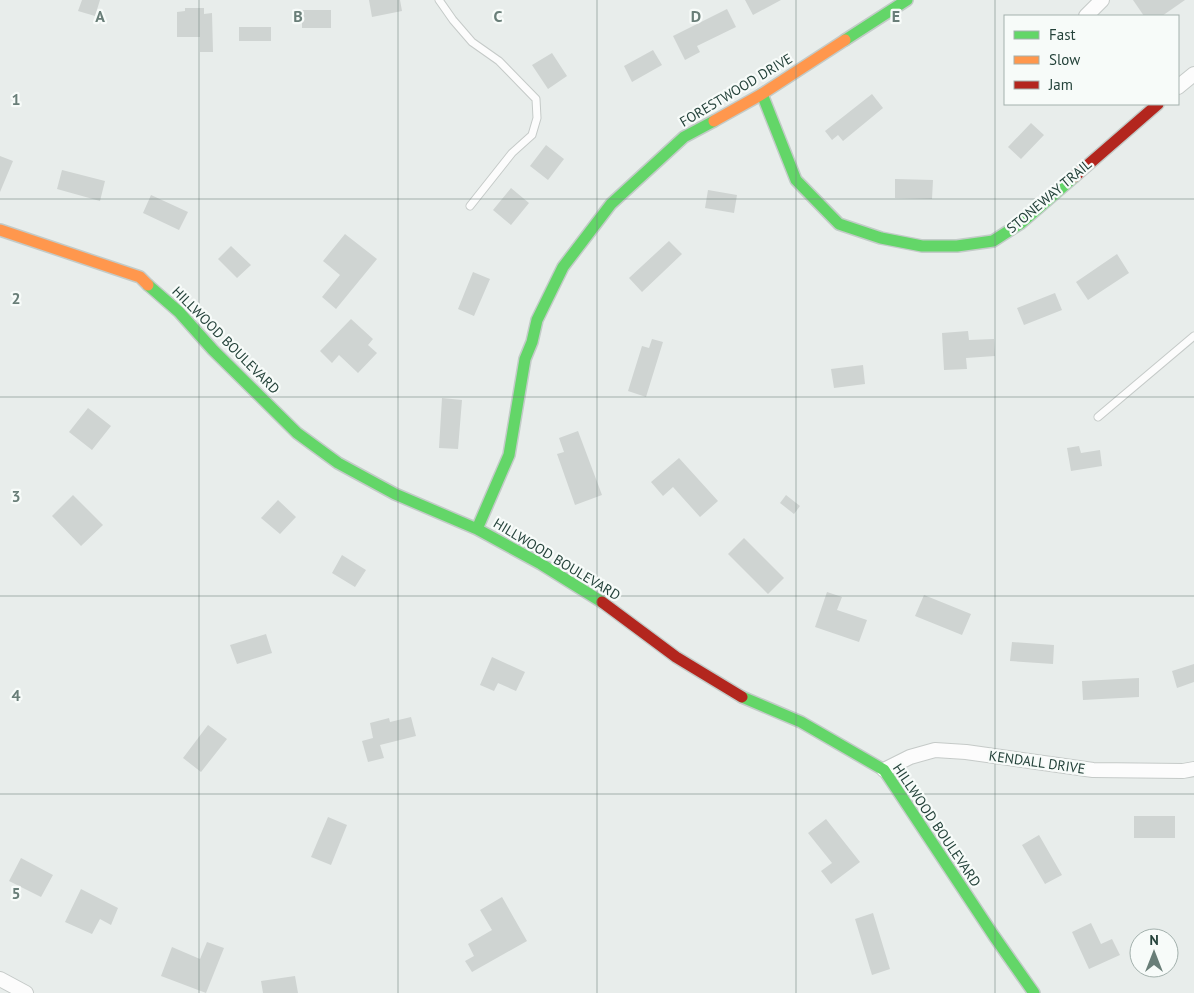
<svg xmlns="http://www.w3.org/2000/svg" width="1194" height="993" viewBox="0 0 1194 993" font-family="'PT Sans',sans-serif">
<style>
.building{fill:#cfd4d2}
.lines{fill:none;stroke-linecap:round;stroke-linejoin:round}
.lane-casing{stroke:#c5cac8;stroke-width:9}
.street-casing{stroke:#c5cac8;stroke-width:16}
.fast-casing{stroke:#c3cbc8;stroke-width:14}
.slow-casing{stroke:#c3cbc8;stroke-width:14}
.jam-casing{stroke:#c3cbc8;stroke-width:14}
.lane{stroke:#fcfcfc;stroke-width:7}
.street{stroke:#fcfcfc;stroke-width:14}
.fast{stroke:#63d668;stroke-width:11}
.slow{stroke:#ff974d;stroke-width:11}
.jam{stroke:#b3261e;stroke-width:11}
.grid{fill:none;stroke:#697e78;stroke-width:1;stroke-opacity:0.55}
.labels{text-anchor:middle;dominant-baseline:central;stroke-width:4.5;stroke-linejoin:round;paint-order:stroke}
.street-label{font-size:14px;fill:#24423a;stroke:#f7fbf9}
.grid-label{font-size:16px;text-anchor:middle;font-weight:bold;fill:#697e78;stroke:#f7fbf9;stroke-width:4.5;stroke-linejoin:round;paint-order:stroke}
</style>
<rect width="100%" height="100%" fill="#e8edeb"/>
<path class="building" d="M82 0H100L95 16 78 11Z
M369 0H400L402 11 372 17Z
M745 0H781L753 15Z
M1133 0H1185L1162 16H1144Z
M185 8H204V14L212 13 213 52H200V37H177V12L185 11Z
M727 9 736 27 697 46 700 52 685 60 673 36Z
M302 10H331V28H302Z
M239 27H271V41H239Z
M653 50 662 65 632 82 624 66Z
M552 53 567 76 548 89 532 65Z
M872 94 883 108 843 141 838 135 832 140 825 131Z
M1031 123 1044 135 1021 159 1008 147Z
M546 145 564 159 548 180 530 166Z
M0 156 13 161 0 192Z
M62 170 105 181 100 201 57 189Z
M895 179 933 180 932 199 895 198Z
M511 188 529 203 511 225 493 210Z
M708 190 737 195 734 213 705 208Z
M151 195 188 212 179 230 143 213Z
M345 234 377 259 336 309 322 297 340 275 323 261Z
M669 241 682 254 642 292 629 278Z
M231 246 251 265 237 278 218 259Z
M1117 254 1129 273 1088 300 1076 282Z
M473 272 490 279 474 316 458 309Z
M1055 293 1062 310 1024 325 1017 308Z
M351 319 373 339 368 345 377 353 358 373 339 355 332 363 320 351Z
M968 331 969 340 994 339 995 356 966 358 967 369 944 370 942 333Z
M652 339 663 342 646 397 628 391 642 346 649 348Z
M863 365 865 384 834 388 831 369Z
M442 398 462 400 458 449 439 448Z
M88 408 111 426 92 450 69 432Z
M578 431 602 495 575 505 557 454 564 452 559 438Z
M1079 446 1081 453 1100 450 1102 466 1071 471 1067 448Z
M679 458 718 501 700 517 673 487 663 496 651 482Z
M73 495 103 525 81 546 52 516Z
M786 495 800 506 794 514 780 503Z
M278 500 296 517 280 534 261 518Z
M744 538 784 578 768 594 728 554Z
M342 555 366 570 355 587 332 573Z
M827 592 842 597 837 610 867 620 859 642 815 627Z
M924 595 971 614 962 635 915 616Z
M266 634 272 653 237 664 230 645Z
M1012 642 1054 645 1053 664 1010 661Z
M492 657 525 672 516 691 498 683 494 691 480 685Z
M1194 664V682L1177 688 1172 671Z
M1139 678V697L1083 700 1082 681Z
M411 717 416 736 380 745 384 758 368 762 362 741 373 738 370 723 389 718 390 722Z
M208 725 227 739 201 772 183 758Z
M1134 816H1175V838H1134Z
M328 817 347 825 331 865 311 857Z
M826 819 860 862 831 884 821 871 832 863 808 833Z
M1039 835 1062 875 1045 884 1022 845Z
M21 858 53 875 41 897 9 881Z
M81 889 118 908 111 925 100 919 92 934 65 922Z
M502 897 527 941 472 972 465 961 474 956 468 944 492 930 480 910Z
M873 913 890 969 872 975 855 919Z
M1091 923 1101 944 1112 939 1120 955 1089 969 1072 932Z
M207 942 224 948 206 993 161 976 172 947 200 959Z
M295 976 298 993H263L261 981Z"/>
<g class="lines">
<g class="lane-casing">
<path id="lane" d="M439 0 453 20 472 42 499 61 536 99 537 118 532 135 512 153 470 206
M1098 417 1194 336"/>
</g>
<g class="street-casing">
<path id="street" d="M1086 16 1102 0
M1178 87 1194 74
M884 770 910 757 935 750 966 752 1093 770 1183 771 1194 769
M0 979 26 993"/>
</g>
<g class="fast-casing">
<path id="fast" d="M845 40 907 0
M762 94 796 180 839 224 881 238 922 246H957L993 241 1021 223 1074 177
M148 285 179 312 213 350 297 433 338 463 395 494 477 529 541 564 602 602
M477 529 509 455 525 359 532 342 537 320 563 267 611 204 684 137 714 121
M742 697 801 722 884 770 994 936 1034 993"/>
</g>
<g class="slow-casing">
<path id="slow" d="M714 121 762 94 845 40
M0 230 140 277 148 285"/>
</g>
<g class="jam-casing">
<path id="jam" d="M1074 177 1158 104
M602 602 676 657 742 697"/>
</g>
<use href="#lane" class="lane"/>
<use href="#street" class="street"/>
<use href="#fast" class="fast"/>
<use href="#slow" class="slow"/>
<use href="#jam" class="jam"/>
</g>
<path class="grid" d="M199 0V993M398 0V993M597 0V993M796 0V993M995 0V993M0 199H1194M0 397H1194M0 596H1194M0 794H1194"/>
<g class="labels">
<g class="street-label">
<text transform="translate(736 90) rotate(-31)">FORESTWOOD DRIVE</text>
<text transform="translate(1049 196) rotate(-40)">STONEWAY TRAIL</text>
<text transform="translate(226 340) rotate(45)">HILLWOOD BOULEVARD</text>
<text transform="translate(557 559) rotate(31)">HILLWOOD BOULEVARD</text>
<text transform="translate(1037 762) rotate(8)">KENDALL DRIVE</text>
<text transform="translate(937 825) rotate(56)">HILLWOOD BOULEVARD</text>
</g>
</g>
<g class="grid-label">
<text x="100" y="22">A</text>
<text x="298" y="22">B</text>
<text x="498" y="22">C</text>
<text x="696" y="22">D</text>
<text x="896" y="22">E</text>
<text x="16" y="105">1</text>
<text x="16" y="304">2</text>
<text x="16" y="502">3</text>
<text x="16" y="701">4</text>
<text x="16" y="899">5</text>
</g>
<rect x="1004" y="15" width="175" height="90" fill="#f7fbf9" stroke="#a3b1ad"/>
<rect x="1014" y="31" width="25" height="8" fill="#63d668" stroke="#a3b1ad"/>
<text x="1049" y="40" font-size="15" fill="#24423a">Fast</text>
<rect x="1014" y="56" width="25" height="8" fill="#ff974d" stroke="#a3b1ad"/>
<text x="1049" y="65" font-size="15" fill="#24423a">Slow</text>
<rect x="1014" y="81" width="25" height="8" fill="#b3261e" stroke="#a3b1ad"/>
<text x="1049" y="90" font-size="15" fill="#24423a">Jam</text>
<g transform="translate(1154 953)"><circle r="24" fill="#f7fbf9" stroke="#a3b1ad"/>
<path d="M0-4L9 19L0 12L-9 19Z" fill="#697e78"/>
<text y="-8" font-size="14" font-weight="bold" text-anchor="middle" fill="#24423a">N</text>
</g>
</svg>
